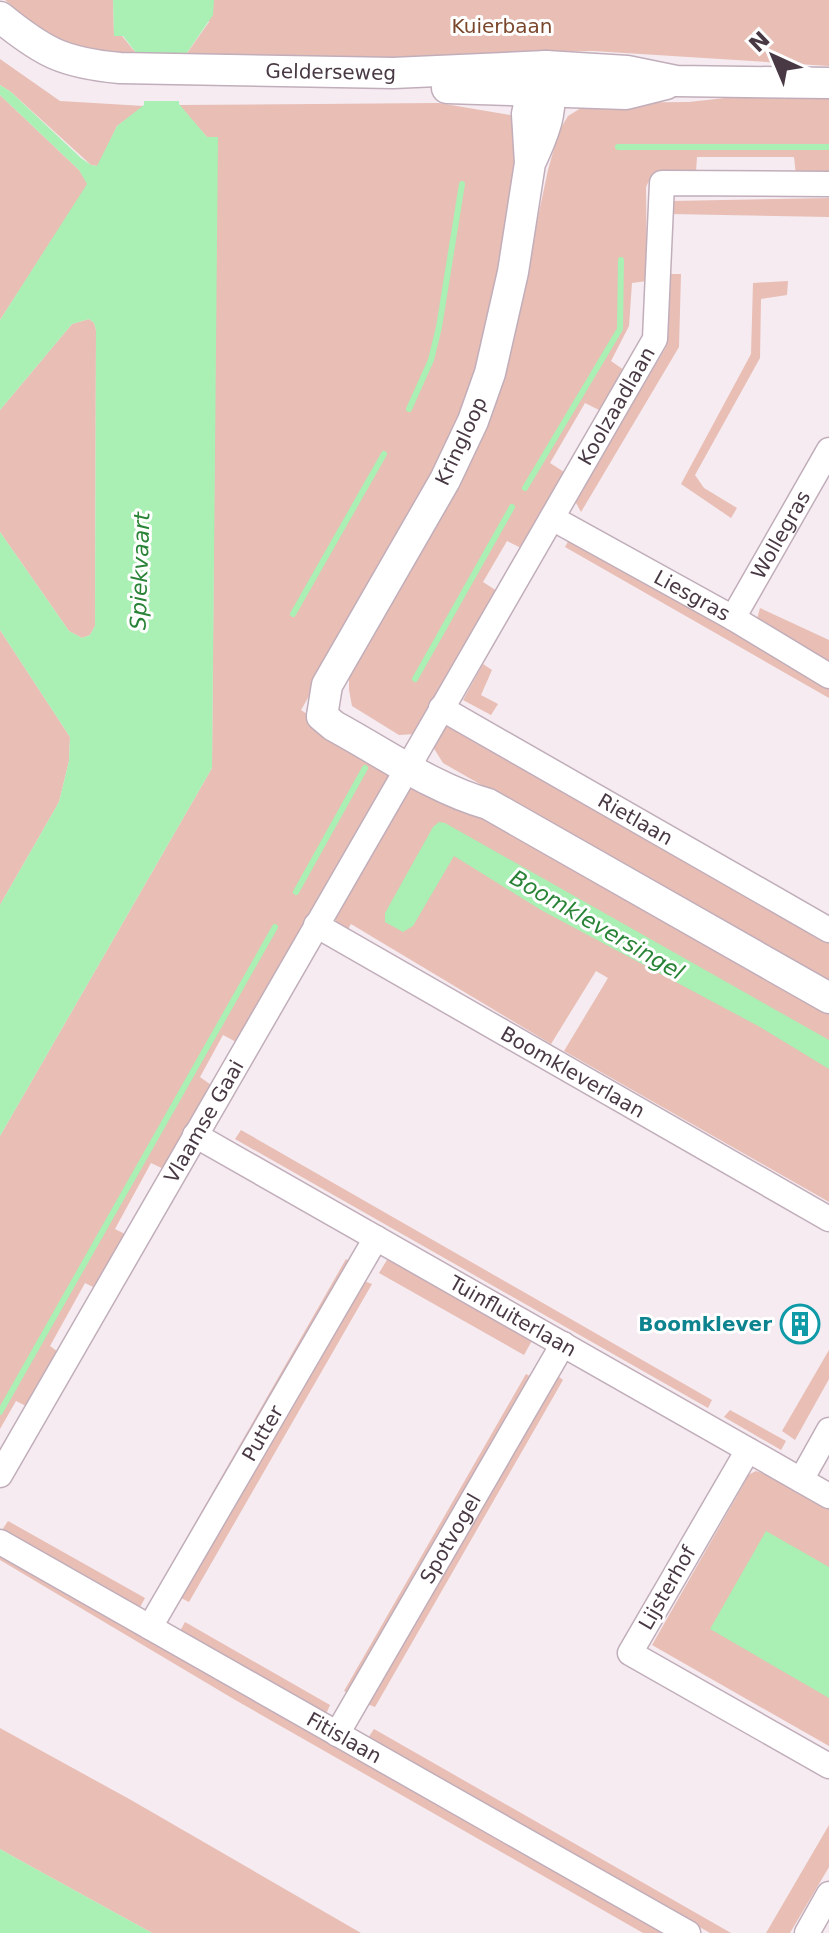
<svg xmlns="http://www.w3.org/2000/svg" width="829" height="1933" viewBox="0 0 829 1933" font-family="'DejaVu Sans',sans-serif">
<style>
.green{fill:#e8beb5}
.water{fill:#aaefb3}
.pier{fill:#f5ebf1}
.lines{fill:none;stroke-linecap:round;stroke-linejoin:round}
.stream{stroke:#aaefb3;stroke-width:6}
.minor-casing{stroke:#c1aeba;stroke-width:27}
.tertiary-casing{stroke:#c1aeba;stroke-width:33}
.minor{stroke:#fff;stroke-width:24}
.tertiary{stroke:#fff;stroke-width:30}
.labels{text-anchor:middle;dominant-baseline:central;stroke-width:6;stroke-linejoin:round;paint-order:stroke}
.park-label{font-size:20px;fill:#7b472c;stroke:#fff}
.street-label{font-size:20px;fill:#493944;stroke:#fff}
.culture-label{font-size:20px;font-weight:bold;fill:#0d838f;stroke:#fff;text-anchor:end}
.water-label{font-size:22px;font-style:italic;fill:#298336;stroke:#fff}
</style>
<rect width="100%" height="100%" fill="#f5ebf1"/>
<path class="green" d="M5 0H113L114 36H122L144 63 76 60Z
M206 0H829V66L593 51 521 52 476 66 180 63 209 22Z
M0 59 60 101 144 106 117 126 98 166 91 165 11 92 0 85Z
M0 95 79 170 88 184 0 320Z
M752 95 829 96V175H796L794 157H697L696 172C677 172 652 166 646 188L647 281 632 283 629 326 611 361 624 370 601 411 585 403 550 463 564 472 521 548 507 541 483 582 497 591 415 734 399 735 352 706 349 690V673L453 494 493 413 505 372 548 170 559 131 568 116 589 103 689 102Z
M439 103 516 116 519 135 492 326 442 465 301 710 391 770 390 779 240 1044 223 1035 200 1077 214 1087 168 1171 151 1163 115 1229 129 1236 99 1290 85 1283 50 1346 61 1354 30 1408 16 1401 0 1429V1136L212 768 217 137H207L179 105Z
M829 198V217L671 214 672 201Z
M669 274H681L679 347 581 512 575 501 666 347Z
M788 281 787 295 761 299 760 358 695 475 704 488 737 508 731 518 681 484 751 354 753 283Z
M89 319 94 323 96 330 95 626 90 635 82 638 69 631 0 532V410L72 324Z
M571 536 829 684V698L565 547Z
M760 608 829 640V666L756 623Z
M0 630 70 737 69 761 59 802 0 905Z
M483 664 492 670 481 695 498 704 491 715 463 700Z
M448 725 829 937V983L443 763 433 747 435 733Z
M418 783 829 1006V1202L564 1051 608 978 596 971 551 1044 351 924 345 934 337 927 335 913 405 789Z
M241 1130 712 1400 708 1408 235 1139Z
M390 1255 534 1337 524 1355 379 1273Z
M346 1259 352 1263 167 1590 159 1586Z
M364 1281 372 1284 189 1602 181 1598Z
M829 1350V1379L795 1440 782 1431Z
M526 1374 535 1379 354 1696 344 1691Z
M555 1374 563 1380 375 1707 367 1704Z
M730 1410 786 1441 781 1450 724 1417Z
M756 1471 771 1476 829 1509V1746L652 1645 746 1480 744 1477Z
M8 1521 145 1598 139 1609 2 1530Z
M0 1550 674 1933H643L237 1701 0 1560Z
M185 1622 330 1705 325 1716 180 1631Z
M0 1728 131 1800 361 1933H152L14 1857 0 1849Z
M374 1729 731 1933H710L368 1738Z
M829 1825V1867L790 1933H766Z"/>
<path class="water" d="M113 0H214L213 15 180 63 179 104 207 137H218L212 768 0 1136V905L59 802 69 761 70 737 0 630V532L69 631 82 638 90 635 95 626 96 330 94 323 89 319 72 324 0 410V320L87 184 79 170 0 95V85L11 92 81 158 91 165 97 166 117 126 144 105V63L123 36H114Z
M439 822 445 823 829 1040V1069L760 1027 541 910 454 856 413 926 403 932 385 922V913L433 827Z
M766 1531 829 1567V1698L710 1629Z
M0 1849 14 1857 152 1933H0Z"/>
<path class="pier" d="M140 64H184L183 101H140Z"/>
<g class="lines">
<path class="stream" d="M618 147H829
M409 409 431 360 439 327 462 184
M525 488 620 329 621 260
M293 614 384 454
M415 679 512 507
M296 892 365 768
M0 1412 275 927"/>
<g class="minor-casing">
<g id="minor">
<path id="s1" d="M552 518 733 618 829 676"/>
<path id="s2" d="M733 618 829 450"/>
<path id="s3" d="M441 708 829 930"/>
<path id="s4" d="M316 925 829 1219"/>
<path id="s5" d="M195 1135 829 1496"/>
<path d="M748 1450 630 1653 829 1766"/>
<path id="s6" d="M0 1475 655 339 662 183 829 184"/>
<path d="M801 1480 829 1430"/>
<path id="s7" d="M0 1542 688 1933"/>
<path id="s8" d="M150 1627 376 1238"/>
<path id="s9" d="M337 1734 563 1344"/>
<path d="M807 1933 829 1894"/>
</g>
</g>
<g class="tertiary-casing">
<g id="tertiary">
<path id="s10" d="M0 17C43 52 63 63 120 68L393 73 546 66 627 71 676 81 829 83"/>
<path d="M447 88 626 94 666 84"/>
<path d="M530 163C547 127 555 106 546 66L532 91 527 114 530 163 513 272 490 373 473 421 445 480 327 685 322 716 334 726C384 753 434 789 488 804L829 998"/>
</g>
</g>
<use href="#minor" class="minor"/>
<use href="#tertiary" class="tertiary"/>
</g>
<defs>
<g id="building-ring" transform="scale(2)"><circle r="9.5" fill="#fff" stroke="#0f9aa8" stroke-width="1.5"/><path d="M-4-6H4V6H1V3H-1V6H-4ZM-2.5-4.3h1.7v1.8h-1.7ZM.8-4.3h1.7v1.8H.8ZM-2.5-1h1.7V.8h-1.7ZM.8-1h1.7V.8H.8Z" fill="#0f9aa8"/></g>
</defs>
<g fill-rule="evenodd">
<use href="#building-ring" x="800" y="1324"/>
</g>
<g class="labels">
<g class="park-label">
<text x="502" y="26">Kuierbaan</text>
</g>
<g class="street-label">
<text stroke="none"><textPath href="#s10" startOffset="344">Gelderseweg</textPath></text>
<text stroke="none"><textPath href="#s6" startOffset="1234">Koolzaadlaan</textPath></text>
<text transform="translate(461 441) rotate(-65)">Kringloop</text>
<text stroke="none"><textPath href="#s2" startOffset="96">Wollegras</textPath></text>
<text stroke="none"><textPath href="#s1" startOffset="160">Liesgras</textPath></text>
<text stroke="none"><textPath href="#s3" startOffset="224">Rietlaan</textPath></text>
<text stroke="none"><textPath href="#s4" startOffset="296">Boomkleverlaan</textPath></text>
<text stroke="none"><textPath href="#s6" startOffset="408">Vlaamse Gaai</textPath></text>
<text stroke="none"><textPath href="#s5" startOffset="366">Tuinfluiterlaan</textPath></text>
<text stroke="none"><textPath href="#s8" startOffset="224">Putter</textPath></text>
<text stroke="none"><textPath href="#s9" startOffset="226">Spotvogel</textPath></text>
<text transform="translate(667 1588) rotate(-60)">Lijsterhof</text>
<text stroke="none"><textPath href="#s7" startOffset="396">Fitislaan</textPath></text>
</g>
<g class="culture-label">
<text x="772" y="1324">Boomklever</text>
</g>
<g class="water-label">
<text transform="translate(140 571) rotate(-88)">Spiekvaart</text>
<text transform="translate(597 925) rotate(30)">Boomkleversingel</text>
</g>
</g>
<g transform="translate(773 56) rotate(316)" stroke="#ffffff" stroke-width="6" paint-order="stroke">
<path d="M0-6L14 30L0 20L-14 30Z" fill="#493944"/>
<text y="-12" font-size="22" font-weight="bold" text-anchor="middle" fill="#493944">N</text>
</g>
</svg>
